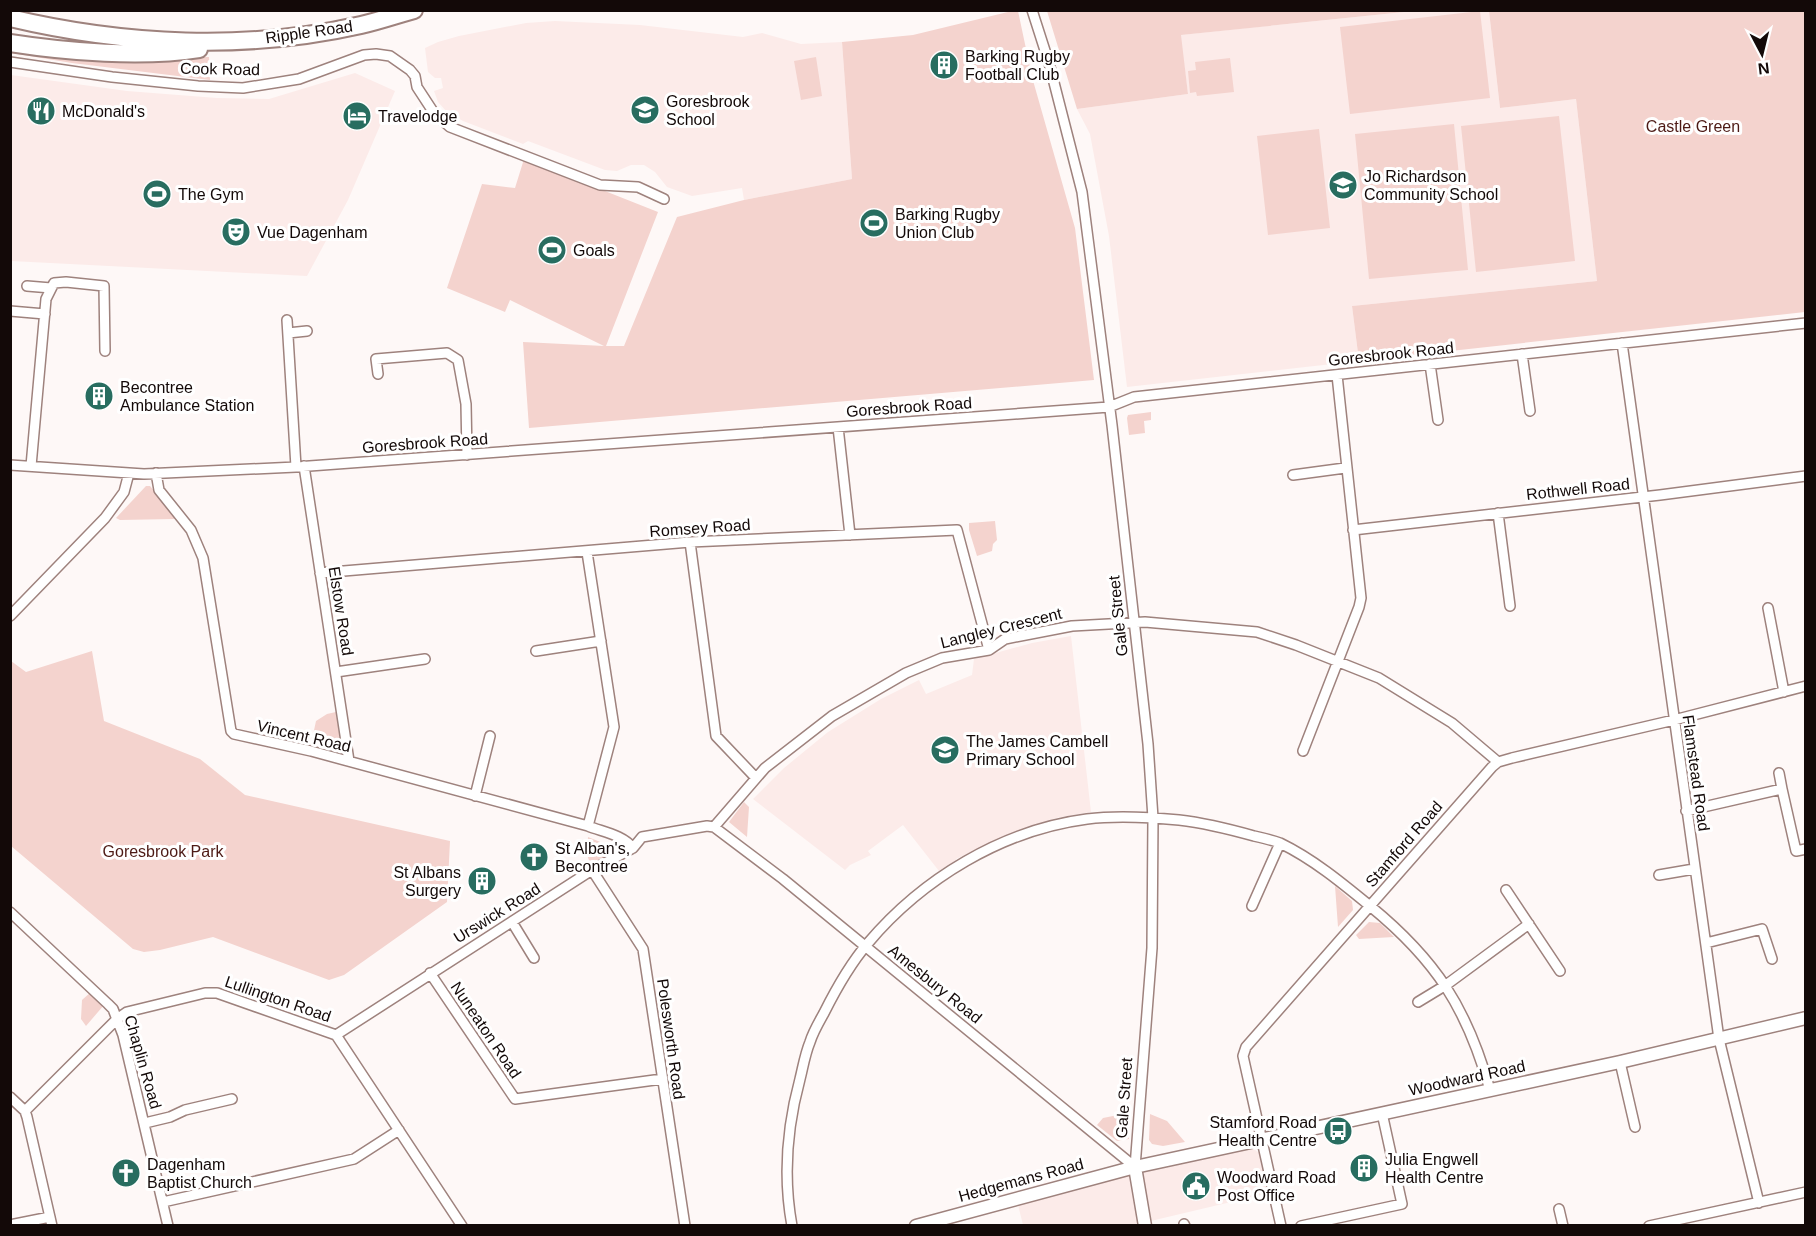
<svg xmlns="http://www.w3.org/2000/svg" width="1816" height="1236" viewBox="0 0 1816 1236" font-family="Arial,sans-serif">
<style>
.built{fill:#fcebe9}
.green{fill:#f4d3ce}
.lines{fill:none;stroke-linecap:round;stroke-linejoin:round}
.street-casing{stroke:#9e827d;stroke-width:12}
.secondary-casing{stroke:#9e827d;stroke-width:15}
.highway-casing{stroke:#9e827d;stroke-width:20}
.street{stroke:#fff;stroke-width:9}
.secondary{stroke:#fff;stroke-width:12}
.highway{stroke:#fff;stroke-width:16}
.labels{text-anchor:middle;dominant-baseline:central;stroke-width:6;stroke-linejoin:round;paint-order:stroke}
.street-label{font-size:16px;fill:#130908;stroke:#fff}
.poi-label{font-size:16px;fill:#130908;stroke:#fff;text-anchor:start}
.park-label{font-size:16px;fill:#4d1a15;stroke:#fff}
</style>
<rect width="100%" height="100%" fill="#fef8f7"/>
<path class="built" d="M1414 11H1489L1500 108 1576 99 1597 281 1352 306 1359 361 1127 387 1109 236 1090 134 1077 109 1188 94 1180 35Z
M555 21 640 25 743 37 762 33 801 44 842 42 852 179 744 200 742 188 692 196 667 187 655 172 644 165H631L617 171 605 170 528 141 523 144 463 121 447 112 438 102 434 91 443 88 441 78H435L428 72 425 48 438 42 459 36 526 23Z
M355 73 395 91 348 200 307 276 11 261V75L127 91 217 98 269 99Z
M1071 636 1091 812 1056 818 1011 833 956 859V860L939 871 903 825 868 851 871 855 850 865 845 870 753 799 784 768 828 732 881 699 919 680 926 694 972 675 974 659 1032 643Z
M1249 1148 1255 1150 1261 1154 1269 1193 1138 1224V1226L1023 1225 1018 1205 1119 1178Z"/>
<path class="green" d="M1012 11H1018L1032 77 1075 228 1094 380 529 428 523 342 604 346 510 300 505 312 447 288 482 184 515 188 524 159 658 212 606 346H624L677 217 744 200 852 179 842 42 913 35Z
M1047 11V10L1414 11 1181 35 1188 94 1077 109Z
M1480 11 1490 98 1350 114 1340 27Z
M1489 11H1805V312L1359 361 1352 306 1597 281 1576 99 1500 108Z
M11 44 70 51 209 57 210 80 72 63 11 53Z
M816 57 822 96 801 100 794 61Z
M1230 58 1234 92 1197 96 1196 92 1190 93 1188 71 1196 70 1195 62Z
M1559 116 1575 261 1476 272 1461 126Z
M1454 124 1468 270 1369 279 1355 134Z
M1319 129 1330 228 1268 235 1257 136Z
M1151 412V420L1144 421 1145 433 1129 435 1127 418 1128 415Z
M146 486H150L176 517 174 519 120 520 116 518Z
M995 521 997 540 993 544 992 551 977 556 969 530V523Z
M92 651 104 721 200 759 245 795 450 841 447 902 344 975 329 980 213 937 160 950 144 952 133 949 11 846V661L26 672Z
M336 712 340 739 332 740 313 735 316 721 327 714Z
M744 802 749 807 747 837 729 822Z
M588 837 615 848 616 852 592 868 587 855Z
M1335 886 1352 901 1353 910 1338 927Z
M1369 922 1380 923 1394 937 1359 939 1356 935Z
M91 992 104 1005 86 1026 81 1019 82 1000Z
M1128 1113 1129 1139 1117 1141 1097 1125 1103 1118Z
M1150 1114 1167 1121 1185 1142 1163 1146 1152 1144 1149 1140Z"/>
<g class="lines">
<g class="street-casing">
<path id="street" d="M1032 10 1049 63 1082 192 1112 425 1148 744 1153 818 1152 948 1135 1167
M10 62 112 77 198 86 243 88 299 79 364 55 376 54 390 56 410 70 415 76 417 87 434 113 450 127 600 185 638 187 664 199
M27 286 51 288
M10 311 45 314
M287 320 296 467
M288 333 307 331
M1622 343 1719 1039 1759 1203
M1522 354 1530 411
M1430 364 1438 420
M378 374 376 359 447 353 458 360 466 404 467 455
M838 427 850 535
M10 465 144 474 296 467 1109 407 1134 397 1806 323
M31 466 46 299 54 283 66 282 104 286 105 351
M304 466 349 761
M156 473 159 490 191 530 203 558 231 731 234 734 311 751 588 826C603 832 623 835 633 848
M1293 475 1345 468
M1498 513 1510 606
M1353 530 1660 495 1806 476
M690 542 716 736 756 778
M587 552 614 727 588 826
M320 573 690 542 957 530 989 650
M1768 608 1784 692
M10 616 105 518 124 492 129 473
M536 651 601 641
M336 672 425 659
M1303 751 1359 607 1361 598 1337 375
M1779 773 1782 789
M475 796 490 736
M1686 811 1782 789 1796 851 1806 849
M714 827 765 768 832 716 906 673 942 658 989 650 1005 639 1072 626 1145 622 1257 632 1296 645 1379 678 1452 723 1498 762
M592 870 643 949 685 1226
M1659 875 1694 869
M1506 890 1560 971
M1252 906 1280 843
M10 912 108 1004 113 1009 123 1035 168 1226
M512 922 534 958
M1706 943 1762 929 1772 959
M430 973 515 1099 662 1079
M1418 1002 1446 985 1529 924
M336 1035 592 870 633 848 642 837 707 826 714 827 783 879 1135 1167
M1620 1062 1635 1127
M10 1097 25 1111 27 1117 52 1226
M25 1111 117 1019 127 1012 205 993H217L336 1035 462 1226
M145 1123 170 1117 185 1110 232 1099
M163 1202 354 1159 399 1130
M1559 1209 1563 1226
M1184 1224 1185 1226
M10 1225 50 1217
M792 1226C783 1177 787 1127 800 1079 803 1067 805 1054 810 1042 813 1032 819 1022 824 1013 836 989 850 964 868 943 922 879 1002 830 1087 819 1118 815 1148 817 1179 820 1205 823 1229 829 1254 836 1263 838 1272 840 1280 843 1313 859 1342 883 1370 906 1436 960 1467 1008 1490 1090
M1281 1226 1243 1056 1246 1047 1492 767 1498 762 1512 758 1674 720 1806 686
M1301 1226 1402 1204 1382 1113
M1649 1226 1806 1192"/>
</g>
<g class="secondary-casing">
<path id="secondary" d="M1135 1167 1145 1226
M916 1226 1135 1167 1620 1062 1806 1018"/>
</g>
<g class="highway-casing">
<path id="highway" d="M10 18C124 45 247 51 361 25 379 21 396 15 414 10
M10 43C68 52 142 58 199 49"/>
</g>
<use href="#street" class="street"/>
<use href="#secondary" class="secondary"/>
<use href="#highway" class="highway"/>
</g>
<defs>
<g id="building-disc" transform="scale(1.5)"><circle r="9.5" fill="#286d60" stroke="#fff"/><path d="M-4-6H4V6H1V3H-1V6H-4ZM-2.5-4.3h1.7v1.8h-1.7ZM.8-4.3h1.7v1.8H.8ZM-2.5-1h1.7V.8h-1.7ZM.8-1h1.7V.8H.8Z" fill="#fff"/></g>
<g id="school-disc" transform="scale(1.5)"><circle r="9.5" fill="#286d60" stroke="#fff"/><path d="M0-5L7-2L0 1L-7-2ZM-4 1L0 2.5L4 1V4Q0 6-4 4Z" fill="#fff"/></g>
<g id="restaurant-disc" transform="scale(1.5)"><circle r="9.5" fill="#286d60" stroke="#fff"/><path d="M-5-6h1v4h1v-4h1v4h1v-4h1v5L-1.5 .5V6h-2V.5L-5-1ZM5-6V6H3V1.5H1.5Q1.5-4 5-6Z" fill="#fff"/></g>
<g id="hotel-disc" transform="scale(1.5)"><circle r="9.5" fill="#286d60" stroke="#fff"/><path d="M-6-4.5h1.5V1H6V5H4.5V3h-9V5H-6ZM-4 0a1.8 1.8 0 1 1 3.6 0ZM.5 0V-2.5h3Q6-2.5 6 0Z" fill="#fff"/></g>
<g id="stadium-disc" transform="scale(1.5)"><circle r="9.5" fill="#286d60" stroke="#fff"/><path d="M0-5a6.5 5 0 1 0 0 10a6.5 5 0 1 0 0-10ZM-3.5-1.8h7v3.6h-7Z" fill="#fff"/></g>
<g id="theatre-disc" transform="scale(1.5)"><circle r="9.5" fill="#286d60" stroke="#fff"/><path d="M-5-5.5Q0-4 5-5.5V0Q5 5 0 6Q-5 5-5 0ZM-3.3-2.5H-1v1.5H-3.3ZM1-2.5H3.3v1.5H1ZM-2.8 1Q0 5.5 2.8 1Z" fill="#fff"/></g>
<g id="church-disc" transform="scale(1.5)"><circle r="9.5" fill="#286d60" stroke="#fff"/><path d="M-1.2-6h2.4v3.5h3.3v2.4h-3.3V6h-2.4V-.1h-3.3v-2.4h3.3Z" fill="#fff"/></g>
<g id="bus-disc" transform="scale(1.5)"><circle r="9.5" fill="#286d60" stroke="#fff"/><path d="M-5-6H5V4H4V6H2V4H-2V6H-4V4H-5ZM-3.5-4V0h7V-4ZM-3.5 1.2v1.5H-2V1.2ZM2 1.2v1.5H3.5V1.2Z" fill="#fff"/></g>
<g id="civic-disc" transform="scale(1.5)"><circle r="9.5" fill="#286d60" stroke="#fff"/><path d="M-.6-6.5H3V-4.5H.6V-3L4-1V1h2V6H-6V1h2V-1L-.6-3ZM-1.2 2.5V6h2.4V2.5Z" fill="#fff"/></g>
</defs>
<g fill-rule="evenodd">
<use href="#building-disc" x="944" y="65"/>
<use href="#school-disc" x="645" y="110"/>
<use href="#restaurant-disc" x="41" y="111"/>
<use href="#hotel-disc" x="357" y="116"/>
<use href="#school-disc" x="1343" y="185"/>
<use href="#stadium-disc" x="157" y="194"/>
<use href="#stadium-disc" x="874" y="223"/>
<use href="#theatre-disc" x="236" y="232"/>
<use href="#stadium-disc" x="552" y="250"/>
<use href="#building-disc" x="99" y="396"/>
<use href="#school-disc" x="945" y="750"/>
<use href="#church-disc" x="534" y="857"/>
<use href="#building-disc" x="482" y="881"/>
<use href="#bus-disc" x="1338" y="1131"/>
<use href="#building-disc" x="1364" y="1168"/>
<use href="#church-disc" x="126" y="1173"/>
<use href="#civic-disc" x="1196" y="1186"/>
</g>
<g class="labels">
<g class="street-label">
<text transform="translate(309 32) rotate(-8)">Ripple Road</text>
<text transform="translate(220 69) rotate(1)">Cook Road</text>
<text transform="translate(1391 354) rotate(-6)">Goresbrook Road</text>
<text transform="translate(909 407) rotate(-4)">Goresbrook Road</text>
<text transform="translate(425 443) rotate(-4)">Goresbrook Road</text>
<text transform="translate(1578 489) rotate(-6)">Rothwell Road</text>
<text transform="translate(700 528) rotate(-4)">Romsey Road</text>
<text transform="translate(341 611) rotate(81)">Elstow Road</text>
<text transform="translate(1118 616) rotate(-96)">Gale Street</text>
<text transform="translate(1001 628) rotate(-14)">Langley Crescent</text>
<text transform="translate(304 736) rotate(13)">Vincent Road</text>
<text transform="translate(1696 773) rotate(82)">Flamstead Road</text>
<text transform="translate(1404 844) rotate(-49)">Stamford Road</text>
<text transform="translate(497 913) rotate(-32)">Urswick Road</text>
<text transform="translate(935 984) rotate(39)">Amesbury Road</text>
<text transform="translate(278 999) rotate(19)">Lullington Road</text>
<text transform="translate(486 1030) rotate(56)">Nuneaton Road</text>
<text transform="translate(671 1039) rotate(82)">Polesworth Road</text>
<text transform="translate(143 1062) rotate(74)">Chaplin Road</text>
<text transform="translate(1467 1078) rotate(-12)">Woodward Road</text>
<text transform="translate(1124 1098) rotate(-86)">Gale Street</text>
<text transform="translate(1021 1180) rotate(-15)">Hedgemans Road</text>
</g>
<g class="poi-label">
<text x="965" y="56">Barking Rugby<tspan x="965" dy="18">Football Club</tspan></text>
<text x="666" y="101">Goresbrook<tspan x="666" dy="18">School</tspan></text>
<text x="62" y="111">McDonald's</text>
<text x="378" y="116">Travelodge</text>
<text x="1364" y="176">Jo Richardson<tspan x="1364" dy="18">Community School</tspan></text>
<text x="178" y="194">The Gym</text>
<text x="895" y="214">Barking Rugby<tspan x="895" dy="18">Union Club</tspan></text>
<text x="257" y="232">Vue Dagenham</text>
<text x="573" y="250">Goals</text>
<text x="120" y="387">Becontree<tspan x="120" dy="18">Ambulance Station</tspan></text>
<text x="966" y="741">The James Cambell<tspan x="966" dy="18">Primary School</tspan></text>
<text x="555" y="848">St Alban's,<tspan x="555" dy="18">Becontree</tspan></text>
<text x="461" y="872" text-anchor="end">St Albans<tspan x="461" dy="18">Surgery</tspan></text>
<text x="1317" y="1122" text-anchor="end">Stamford Road<tspan x="1317" dy="18">Health Centre</tspan></text>
<text x="1385" y="1159">Julia Engwell<tspan x="1385" dy="18">Health Centre</tspan></text>
<text x="147" y="1164">Dagenham<tspan x="147" dy="18">Baptist Church</tspan></text>
<text x="1217" y="1177">Woodward Road<tspan x="1217" dy="18">Post Office</tspan></text>
</g>
<g class="park-label">
<text x="1693" y="126">Castle Green</text>
<text x="163" y="851">Goresbrook Park</text>
</g>
</g>
<rect width="1816" height="1236" fill="none" stroke="#130908" stroke-width="24"/>
<g transform="translate(1762 54) rotate(173)" stroke="#ffffff" stroke-width="4.5" paint-order="stroke">
<path d="M0-4.5L10 22L0 15L-10 22Z" fill="#130908"/>
<text y="-9" font-size="16" font-weight="bold" text-anchor="middle" fill="#130908">N</text>
</g>
</svg>
